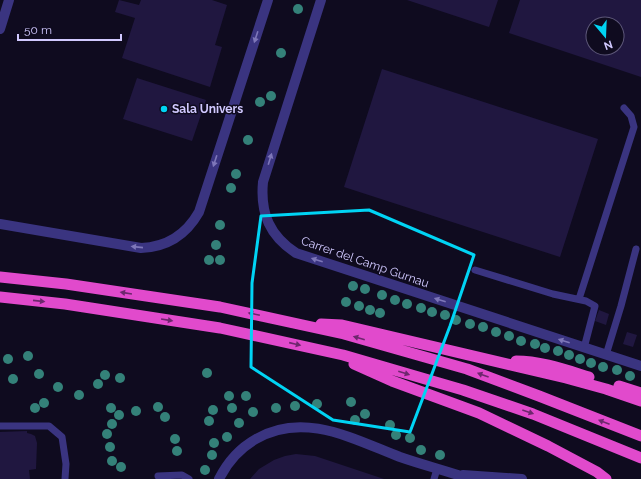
<svg xmlns="http://www.w3.org/2000/svg" width="641" height="479" viewBox="0 0 641 479" font-family="Raleway,sans-serif">
<style>
.building{fill:#201740;fill-rule:evenodd}
.lines{fill:none;stroke-linecap:round;stroke-linejoin:round}
.service{stroke:#3a3480;stroke-width:7}
.minor{stroke:#3a3480;stroke-width:10}
.trunk{stroke:#e14acc;stroke-width:11}
.tree{fill:#348179}
.oneway{fill:#7e77b9}
.oneway2{fill:#6d276d}
.marked{fill:none;stroke:#00d4f4;stroke-width:3;stroke-linejoin:round}
.poi-dot{fill:#00d4f4;stroke:#0f0b1f;stroke-width:1.5}
.labels{text-anchor:middle;dominant-baseline:central;stroke-width:3;stroke-linejoin:round;paint-order:stroke}
.poi-label{font-size:12px;font-weight:bold;fill:#d1c9ff;stroke:#0f0b1f;text-anchor:start}
.street-label{font-size:12px;fill:#d1c9ff;stroke:#0f0b1f}
</style>
<rect width="100%" height="100%" fill="#0f0b1f"/>
<path class="building" d="M119 0 139 5 141 0H212L227 5 215 45 222 47 210 87 122 58 135 18 115 12Z
M407 0H498L489 27Z
M520 0H641V77L509 33ZM593 24H617V48H593Z
M382 69 598 139 560 257 344 187Z
M137 78 206 100 192 141 123 119Z
M599 310 609 314 606 325 595 321Z
M627 332 637 335 633 347 623 344Z
M27 431V433L31 434 35 436 37 443 36 469 29 470 30 479H0V432Z
M296 454 315 456 384 479H250L259 469 274 460 285 456Z"/>
<g class="lines">
<path class="service" d="M475 270 553 294 586 301 595 306 584 348
M579 299 634 127 631 116 624 108
M606 355 621 306 636 249
M0 426H49L62 437 66 464 65 479
M158 476 182 475 189 479
M434 479 437 469"/>
<path class="minor" d="M321 0 263 182C260 214 270 236 296 253L641 366
M0 29 9 0
M0 224 141 248C167 247 186 235 199 212L268 0
M463 475 522 479
M219 479C227 463 240 448 256 439 304 411 353 439 400 457 423 465 447 471 470 479"/>
<path class="trunk" d="M0 277 66 284 220 307 344 334 467 369 539 396 641 436
M0 297 65 304 220 328 343 355 463 390 533 414 641 458
M321 324 342 325 566 378 606 389 641 401
M516 361C541 361 566 370 589 377
M354 364 392 381 479 413 548 446 597 472 606 479
M619 386 641 393"/>
</g>
<g class="tree">
<circle cx="298" cy="9" r="5"/>
<circle cx="281" cy="53" r="5"/>
<circle cx="271" cy="96" r="5"/>
<circle cx="260" cy="102" r="5"/>
<circle cx="248" cy="140" r="5"/>
<circle cx="236" cy="174" r="5"/>
<circle cx="231" cy="188" r="5"/>
<circle cx="220" cy="225" r="5"/>
<circle cx="216" cy="245" r="5"/>
<circle cx="209" cy="260" r="5"/>
<circle cx="220" cy="260" r="5"/>
<circle cx="353" cy="286" r="5"/>
<circle cx="365" cy="289" r="5"/>
<circle cx="382" cy="295" r="5"/>
<circle cx="395" cy="300" r="5"/>
<circle cx="346" cy="302" r="5"/>
<circle cx="407" cy="304" r="5"/>
<circle cx="359" cy="306" r="5"/>
<circle cx="421" cy="308" r="5"/>
<circle cx="370" cy="310" r="5"/>
<circle cx="432" cy="312" r="5"/>
<circle cx="380" cy="313" r="5"/>
<circle cx="445" cy="315" r="5"/>
<circle cx="456" cy="320" r="5"/>
<circle cx="470" cy="324" r="5"/>
<circle cx="483" cy="327" r="5"/>
<circle cx="496" cy="332" r="5"/>
<circle cx="509" cy="336" r="5"/>
<circle cx="521" cy="341" r="5"/>
<circle cx="535" cy="344" r="5"/>
<circle cx="545" cy="348" r="5"/>
<circle cx="558" cy="351" r="5"/>
<circle cx="569" cy="355" r="5"/>
<circle cx="28" cy="356" r="5"/>
<circle cx="8" cy="359" r="5"/>
<circle cx="580" cy="359" r="5"/>
<circle cx="591" cy="363" r="5"/>
<circle cx="603" cy="367" r="5"/>
<circle cx="617" cy="370" r="5"/>
<circle cx="207" cy="373" r="5"/>
<circle cx="39" cy="374" r="5"/>
<circle cx="105" cy="375" r="5"/>
<circle cx="630" cy="376" r="5"/>
<circle cx="120" cy="378" r="5"/>
<circle cx="13" cy="379" r="5"/>
<circle cx="98" cy="384" r="5"/>
<circle cx="58" cy="387" r="5"/>
<circle cx="79" cy="395" r="5"/>
<circle cx="229" cy="396" r="5"/>
<circle cx="246" cy="396" r="5"/>
<circle cx="351" cy="402" r="5"/>
<circle cx="44" cy="403" r="5"/>
<circle cx="317" cy="404" r="5"/>
<circle cx="295" cy="406" r="5"/>
<circle cx="158" cy="407" r="5"/>
<circle cx="35" cy="408" r="5"/>
<circle cx="111" cy="408" r="5"/>
<circle cx="232" cy="408" r="5"/>
<circle cx="276" cy="408" r="5"/>
<circle cx="213" cy="410" r="5"/>
<circle cx="136" cy="411" r="5"/>
<circle cx="253" cy="412" r="5"/>
<circle cx="365" cy="414" r="5"/>
<circle cx="119" cy="415" r="5"/>
<circle cx="165" cy="417" r="5"/>
<circle cx="355" cy="420" r="5"/>
<circle cx="209" cy="421" r="5"/>
<circle cx="239" cy="423" r="5"/>
<circle cx="112" cy="424" r="5"/>
<circle cx="390" cy="425" r="5"/>
<circle cx="107" cy="434" r="5"/>
<circle cx="396" cy="435" r="5"/>
<circle cx="227" cy="437" r="5"/>
<circle cx="410" cy="438" r="5"/>
<circle cx="175" cy="439" r="5"/>
<circle cx="214" cy="443" r="5"/>
<circle cx="110" cy="447" r="5"/>
<circle cx="421" cy="450" r="5"/>
<circle cx="177" cy="451" r="5"/>
<circle cx="212" cy="455" r="5"/>
<circle cx="440" cy="455" r="5"/>
<circle cx="112" cy="461" r="5"/>
<circle cx="121" cy="467" r="5"/>
<circle cx="205" cy="470" r="5"/>
</g>
<defs><path id="oneway-solid" d="M-6-.8H1V-3.2L6.5 0L1 3.2V.8H-6Z"/></defs>
<g class="oneway">
<use href="#oneway-solid" transform="translate(256 37) rotate(108)"/>
<use href="#oneway-solid" transform="translate(270 159) rotate(-73)"/>
<use href="#oneway-solid" transform="translate(215 161) rotate(108)"/>
<use href="#oneway-solid" transform="translate(137 247) rotate(-174)"/>
<use href="#oneway-solid" transform="translate(317 260) rotate(-162)"/>
<use href="#oneway-solid" transform="translate(440 300) rotate(-162)"/>
<use href="#oneway-solid" transform="translate(564 341) rotate(-162)"/>
</g>
<g class="oneway2">
<use href="#oneway-solid" transform="translate(126 293) rotate(-171)"/>
<use href="#oneway-solid" transform="translate(39 301) rotate(6)"/>
<use href="#oneway-solid" transform="translate(254 314) rotate(-168)"/>
<use href="#oneway-solid" transform="translate(167 320) rotate(9)"/>
<use href="#oneway-solid" transform="translate(359 338) rotate(-164)"/>
<use href="#oneway-solid" transform="translate(295 344) rotate(13)"/>
<use href="#oneway-solid" transform="translate(404 373) rotate(17)"/>
<use href="#oneway-solid" transform="translate(483 375) rotate(-160)"/>
<use href="#oneway-solid" transform="translate(528 412) rotate(19)"/>
<use href="#oneway-solid" transform="translate(604 422) rotate(-159)"/>
</g>
<path class="marked" d="M369 210 474 255 450 326 410 432 333 420 251 367 252 283 261 216Z"/>
<circle class="poi-dot" cx="164" cy="109" r="4"/>
<g class="labels">
<g class="poi-label">
<text x="172" y="109">Sala Univers</text>
</g>
<g class="street-label">
<text transform="translate(365 262) rotate(19)">Carrer del Camp Gurnau</text>
</g>
</g>
<g transform="translate(605 36) rotate(161)"><circle r="19" fill="#0f0b1f" stroke="#5d5779"/>
<path d="M0-3L7 15L0 10L-7 15Z" fill="#00d4f4"/>
<text y="-6" font-size="11" font-weight="bold" text-anchor="middle" fill="#d1c9ff">N</text>
</g>
<path d="M18 34v6h103v-6" fill="none" stroke="#d1c9ff" stroke-width="2"/>
<text x="24" y="34" font-size="12" fill="#d1c9ff" stroke="#0f0b1f" stroke-width="3" paint-order="stroke">50 m</text>
</svg>
